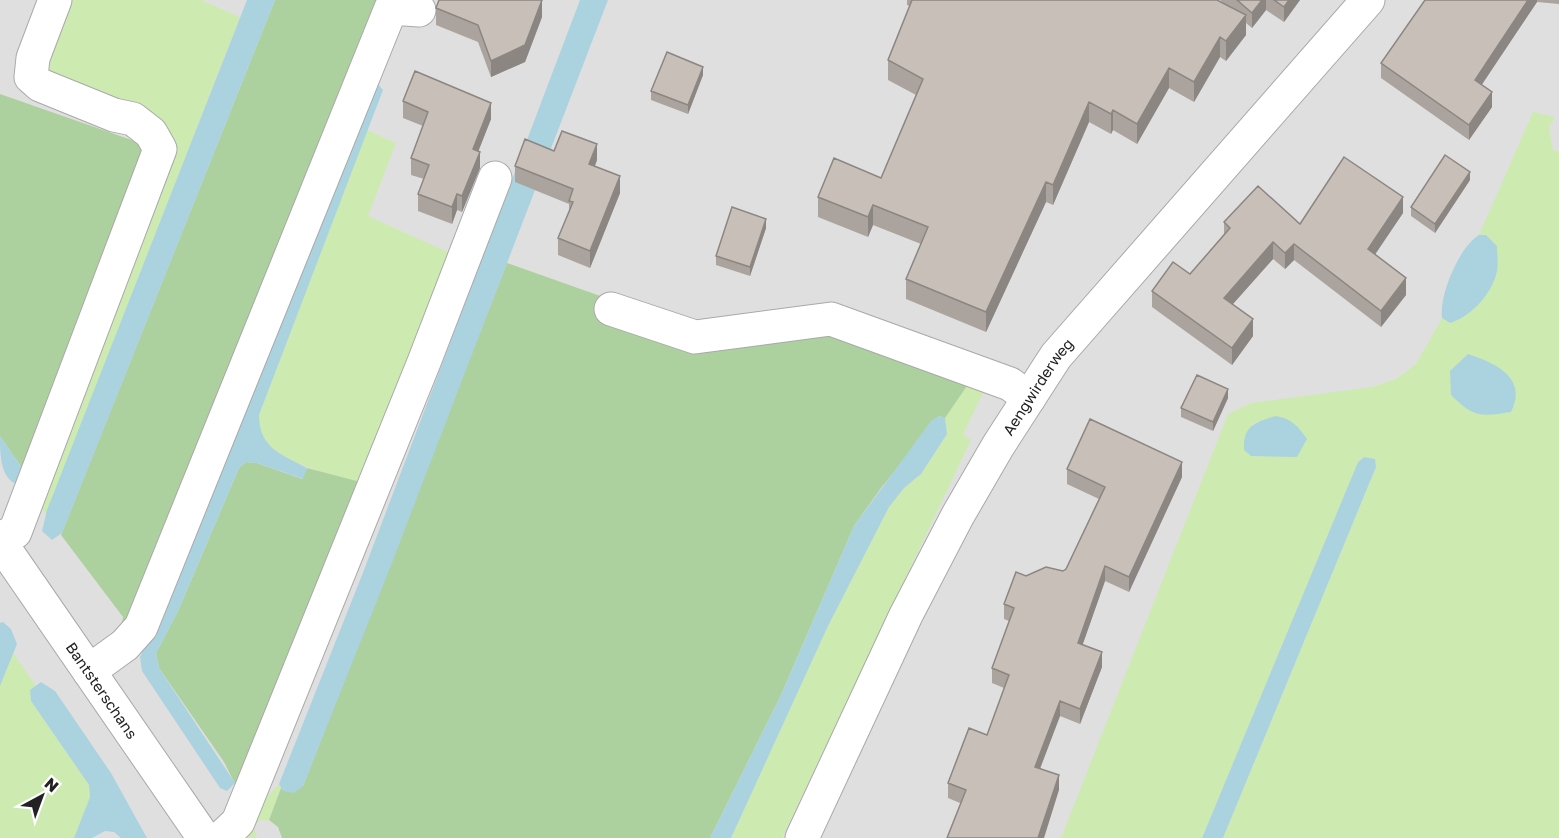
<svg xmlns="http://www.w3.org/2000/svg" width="1559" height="838" viewBox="0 0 1559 838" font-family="'Golos Text',sans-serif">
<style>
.residential{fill:#e0dfdf}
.grass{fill:#cdebb0;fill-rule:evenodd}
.forest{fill:#add19e}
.water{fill:#aad3df}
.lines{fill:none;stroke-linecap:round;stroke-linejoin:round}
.minor-casing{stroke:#a9a9a9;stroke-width:35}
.minor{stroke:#fff;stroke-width:33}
.wall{fill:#aba49e}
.shaded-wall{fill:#8b8681}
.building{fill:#c7bfb8;stroke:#8b8681;stroke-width:1.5}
.labels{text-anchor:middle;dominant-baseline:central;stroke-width:5;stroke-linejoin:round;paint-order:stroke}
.street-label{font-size:15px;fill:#222;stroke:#fff}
</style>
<rect width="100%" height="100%" fill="#f2efe9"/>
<path class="residential" d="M0 0H1559V838H0Z"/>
<path class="grass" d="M68 0H201L240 17 46 514 37 503 167 162 50 75 46 59Z
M1533 112 1555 117 1549 127 1553 150 1559 152V838H1223L1376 467 1375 459 1364 457 1358 462 1202 838H1061L1228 414 1251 403 1372 387 1396 379 1416 364 1442 318 1450 323 1479 303 1496 275 1497 246 1486 235H1479ZM1262 421 1283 457 1270 456 1252 423Z
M367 130 396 143 368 216 452 254 372 485C339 476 277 466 260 433 258 429 259 421 259 415Z
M969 383 984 391 963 434 971 440 782 838H731L828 626 889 507 904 488 921 474 947 434 945 418Z
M13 653 36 686 30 690 31 701 89 785 90 797 74 838H0V686Z
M279 784 281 788 269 820H260L254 827 257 838H236L250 816Z"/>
<path class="forest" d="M275 0H399L166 604 142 652 122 623 123 617 61 535Z
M0 94 143 144 150 153 24 471 0 436Z
M507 263 730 342 803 333 841 338 969 383 945 418 939 416 881 488 854 526 781 695 710 838H282L278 827 269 820 281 788 303 786Z
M246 462 257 463 302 479 307 468 372 485 237 788 224 762 159 668 156 653 178 611 239 468Z"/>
<path class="water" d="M247 0H275L62 533 52 540 42 531 47 510Z
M580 0H608L388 573 303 786 294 793 283 791 279 784 364 570Z
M376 82 383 90 259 415C259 448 281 454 307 468L303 479 257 463 246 462 239 468 178 611 156 653 159 668 235 783 227 791 220 788 142 671 140 657 166 604Z
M1479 235H1486L1497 246C1497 254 1499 267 1496 275 1490 296 1470 317 1450 323L1442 318C1439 295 1459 247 1479 235Z
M1468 354C1496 363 1528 378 1511 412 1481 417 1473 417 1451 395L1450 371Z
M939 416 945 418 947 434 921 474 904 488 889 507 828 626 731 838H710L781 695 854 526 931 421Z
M1275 416C1291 418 1298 426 1307 439L1297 457 1251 456 1244 450C1243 425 1255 423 1275 416Z
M0 436 24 471 21 478 14 483C0 475 0 452 0 436Z
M1364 457 1375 459 1376 467 1223 838H1202L1358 462Z
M3 622 11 629 17 644 0 686V623Z
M41 682 55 691 111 773 147 838H121L114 832 105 831 92 838H74L90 797 89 785 31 701 30 690Z"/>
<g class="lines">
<g class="minor-casing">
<g id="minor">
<path d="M611 309 695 337 831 319 1010 384 1029 398"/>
<path d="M0 538 15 532 160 149 151 133 133 119 114 115 40 85 31 77 33 58 55 0"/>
<path id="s1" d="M0 542 204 838"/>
<path d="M89 671 125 645 141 627 391 8 419 10"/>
<path d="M221 838 238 822 424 362 495 178"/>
<path id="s2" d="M802 838 906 615 958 515 998 446 1056 356 1368 0"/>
</g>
</g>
<use href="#minor" class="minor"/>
</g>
<path class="wall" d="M907 0H1217L1224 4 1220 0H1300L1284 22 1266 10 1252 28 1246 23V35L1226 61 1220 57 1194 102 1169 88 1137 144 1113 130 1111 134 1089 122 1053 205 1046 202 986 332 906 299V279L921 244 873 225 868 237 818 217V197L881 178 916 95 888 80V60L910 6 907 5Z
M1425 0H1559V4L1537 2 1481 84 1492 107 1469 140 1381 78V63Z
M436 8 542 17 525 62 491 77 478 42 436 25Z
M703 75 688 114 651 100V91Z
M403 101 491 119 478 151 480 168 462 212 457 210 452 224 418 211V194L424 179 411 175V158L423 126 403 118Z
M554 151 597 160 595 166 620 193 590 268 558 255V238L569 212V204L515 182V166Z
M1470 180 1435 233 1411 216V207Z
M1403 213 1375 254 1406 295 1381 327 1294 260 1285 269 1273 259 1233 304 1253 336 1232 365 1152 307V291L1190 274 1224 234V222L1300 224Z
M766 228 750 276 716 265V256Z
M1228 398 1213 431 1181 417V408Z
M1067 469 1182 477 1129 592 1105 581 1082 645 1102 667 1080 724 1060 716 1040 768 1059 790 960 803 948 798V783L987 735 1004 688 992 683V668L1009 621 1004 619V604L1026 576 1063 571 1066 569 1099 499 1067 484Z"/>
<path class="shaded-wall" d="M542 0V17L525 62 491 77V61Z
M1262 0H1266V10L1252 28V13Z
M1289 0H1300L1284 22V7Z
M1528 0H1537V2L1475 95V80Z
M1246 15V35L1226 61V41Z
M1220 37V57L1194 102V82Z
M703 67V75L688 114V105Z
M1169 68V88L1137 144V124Z
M1492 92V107L1469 140V125Z
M1089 102V122L1053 205V185Z
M491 103V119L473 165V149Z
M1113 110V130L1111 134V114Z
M597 144V160L589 180V164Z
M480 152V168L462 212V196Z
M1470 172V180L1435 233V224Z
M620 176V193L590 268V251Z
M1046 182V202L986 332V312Z
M457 194V210L452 224V207Z
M1403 197V213L1368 265V249Z
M873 205V225L868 237V217Z
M766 219V228L750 276V267Z
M1273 242V259L1224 314V298Z
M1294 244V260L1285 269V253Z
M1406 278V295L1381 327V311Z
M1253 319V336L1232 365V348Z
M1228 389V398L1213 431V422Z
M1182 462V477L1129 592V577Z
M1105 566V581L1078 658V643Z
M1102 652V667L1080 724V709Z
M1060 701V716L1035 782V767Z
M1059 775V790L1044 838H1038Z"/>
<path class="building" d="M439 0H542L525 45 491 61 478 25 436 8Z
M912 0H1217L1246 15 1226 41 1220 37 1194 82 1169 68 1137 124 1113 110 1111 114 1089 102 1053 185 1046 182 986 312 906 279 928 227 873 205 868 217 818 197 834 158 881 178 923 79 888 60Z
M1237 0H1262L1252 13Z
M1274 0H1289L1284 7Z
M1425 0H1528L1475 80 1492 92 1469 125 1381 63Z
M667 52 703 67 688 105 651 91Z
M415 71 491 103 473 149 480 152 462 196 457 194 452 207 418 194 429 165 411 158 428 112 403 101Z
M562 131 597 144 589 164 620 176 590 251 558 238 573 202 569 201 573 189 515 166 525 139 554 151Z
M1445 155 1470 172 1435 224 1411 207Z
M1344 157 1403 197 1368 249 1406 278 1381 311 1294 244 1285 253 1273 242 1224 298 1253 319 1232 348 1152 291 1173 262 1190 274 1230 228 1224 222 1258 186 1300 224Z
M732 207 766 219 750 267 716 256Z
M1197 375 1228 389 1213 422 1181 408Z
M1090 419 1182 462 1129 577 1105 566 1078 643 1102 652 1080 709 1060 701 1035 767 1059 775 1038 838H947L966 790 948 783 969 728 987 735 1009 675 992 668 1014 608 1004 604 1016 572 1026 576 1046 567 1063 571 1066 569 1105 487 1067 469Z"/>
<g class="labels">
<g class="street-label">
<text stroke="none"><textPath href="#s2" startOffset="510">Aengwirderweg</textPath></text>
<text stroke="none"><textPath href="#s1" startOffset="180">Bantsterschans</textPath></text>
</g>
</g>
<g transform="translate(42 796) rotate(41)" stroke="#ffffff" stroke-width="4.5" paint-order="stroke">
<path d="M0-4.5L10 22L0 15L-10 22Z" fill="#222222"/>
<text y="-9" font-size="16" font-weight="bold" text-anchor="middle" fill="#222222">N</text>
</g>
</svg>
